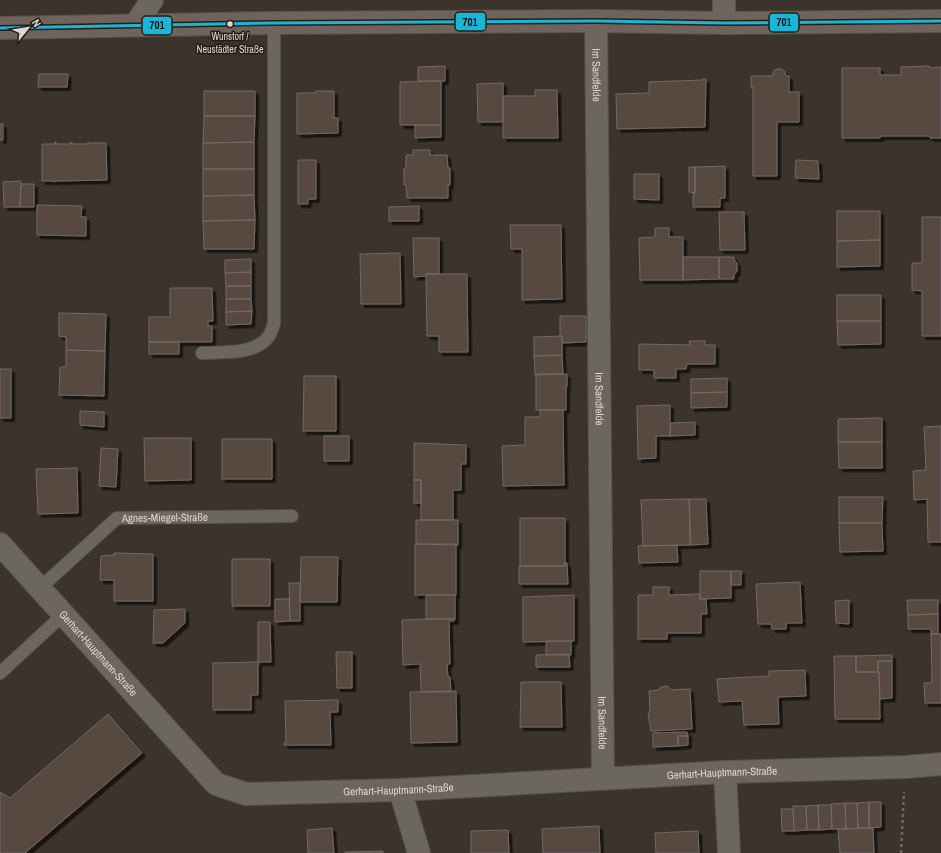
<svg xmlns="http://www.w3.org/2000/svg" width="941" height="853" viewBox="0 0 941 853" font-family="'Archivo Narrow',sans-serif">
<style>
.building{fill:#584841;stroke:#716964;filter:url(#shadow)}
.lines{fill:none;stroke-linecap:round;stroke-linejoin:round}
.service-casing{stroke:#58514a;stroke-width:14}
.minor-casing{stroke:#58514a;stroke-width:24}
.primary-casing{stroke:#58514a;stroke-width:24}
.path{stroke:#6d6862;stroke-width:2.5;stroke-dasharray:3 3;stroke-linecap:butt}
.service{stroke:#6c6660;stroke-width:12}
.minor{stroke:#6c6660;stroke-width:22}
.primary{stroke:#6f635c;stroke-width:22}
.bus-1-casing{stroke:#241e17;stroke-width:6}
.bus-1{stroke:#1ab6d8;stroke-width:3}
.bus-dot{fill:#dfd7cd;stroke:#241e17;stroke-width:1.5}
.labels{text-anchor:middle;dominant-baseline:central;stroke-width:3;stroke-linejoin:round;paint-order:stroke}
.bus-label{font-size:10px;fill:#dfd7cd;stroke:#241e17}
.street-label{font-size:11px;fill:#dfd7cd;stroke:#241e17}
.line-badge{stroke:#241e17;stroke-width:1.5}
.pale-badge-label{font-size:11px;text-anchor:middle;font-weight:bold;fill:#111}
</style>
<defs>
<filter id="shadow"><feDropShadow dx="3.5" dy="3.5" stdDeviation="0" flood-color="#0009"/></filter>
</defs>
<rect width="100%" height="100%" fill="#3c342c"/>
<path class="building" d="M445 66V81H418V67Z
M929 66 930 68 941 67V138H930V136H881L880 138H842V68H880V75H901V67Z
M776 69H782L785 72 786 76H789V92H799V122H777V176H753V87L751 88V76H773V72Z
M39 74H68L67 87H38Z
M703 79H706L705 127 617 129 616 94 649 93V82L703 80Z
M441 81V125H400V82Z
M503 83V122H478L477 84Z
M535 90H557L558 138H503V96H535Z
M204 91H255V116H204Z
M315 91H334V118H338V133L297 134V93H315Z
M204 116H255L254 142 203 143Z
M0 124H3V140H0Z
M415 125H441V137L415 138Z
M55 142H56V144H70L71 142H72V144H88V142L90 143H106L107 180 56 181 54 182V181H42V144H55Z
M254 142V169H203V143Z
M413 150H430V155H447L448 168H450V185H448V198H407L406 185H404V168H406V155H413Z
M298 160H316V199H308V204H298Z
M796 160 818 161 819 179 795 178Z
M725 166V198H720V207H693V193H695V167Z
M689 167H695V193L689 192Z
M203 169H254V195L203 196Z
M634 174H659V200L634 199Z
M21 181 20 207H4L3 182Z
M21 184H34V207H20Z
M254 195 255 220 203 221V196Z
M37 205 82 206 81 217H86V236L37 235Z
M419 206V221H389V207Z
M837 211H880V240L837 241Z
M719 212H744L745 250H720Z
M922 217H941V336H922V291L912 290V263H922Z
M255 220 254 249H204L203 221Z
M510 225H561L562 299 522 300V249H511Z
M655 228H669V237H683V280H640L639 238 655 237Z
M413 238H439V274H426V276L414 277Z
M880 240V266L837 267V241Z
M400 253 401 304H361L360 254Z
M683 257H719V279L683 280Z
M719 257H734V260L737 263V271L734 275V279H719Z
M251 259V272L225 273V260Z
M251 272V286H226L225 273Z
M426 274H467L468 352H439V336H427Z
M226 286H251V299H226Z
M170 288H212L213 321H208V326H212V342H149V317H170Z
M837 295H881V321H837Z
M226 299H251L252 311 226 312Z
M252 311 251 324 226 325V312Z
M59 313 106 314 105 351 66 350V337L59 336Z
M560 316H586V342L562 343V336L560 337Z
M837 321H881V344L838 345Z
M562 336V355L534 356V337Z
M689 341H705V345H715V364H687L686 369H676V378H654V370H639V344L690 345Z
M149 342H179V354H149Z
M66 350 105 351 104 396 59 395 60 367H66Z
M562 355 563 374 535 375 534 356Z
M0 369H11V418H0Z
M536 374H567V387H566V410H536Z
M304 376H336V431H303Z
M727 378V392L691 393V379Z
M727 392V407L691 408V393Z
M670 405V436H656V458L638 459 637 406Z
M540 410H563L564 485 503 486 502 446 525 445V417H540Z
M80 411 104 412V427L80 425Z
M882 418V442H838V419Z
M695 422V435L670 436 671 423Z
M941 426V542H928L927 499 914 500 913 471 926 470 924 427Z
M324 436H349V461H324Z
M144 438H191V480L145 481Z
M222 439H272V479H222Z
M838 442H882V468H839Z
M414 443 466 445V464H461V490H453V520H421V480H414Z
M101 448 118 449 116 487 99 486Z
M77 468 78 513 38 514 36 469Z
M414 480H421V503H414Z
M839 497H883L882 523H839Z
M689 499 691 545 643 546 641 500Z
M689 499H706L708 544 690 545Z
M520 518H565V566H520Z
M416 520H458V545L416 544Z
M839 523H882L883 551 840 552Z
M415 544H456V595H415Z
M643 545V546L677 545 678 562 639 563 638 546Z
M114 553 153 554V601H114V580H100L101 556 114 555Z
M301 557H338L337 602H300Z
M232 559H270V606H232Z
M565 563H567L568 584H519V566H565Z
M700 571H731V598L700 599Z
M731 571H741V585H731Z
M800 582 802 623H786V629H772L771 624H758L756 584Z
M289 583H300V621H290Z
M653 587H669V595L700 594V599H706L707 614H701V633H667V639H638V595H653Z
M426 595H455V619H426Z
M574 595V641L523 642V597Z
M275 599H289L290 621 275 622Z
M849 600V624L836 623 835 601Z
M907 600H938V614L908 615Z
M185 609V623L163 643H153L154 610Z
M938 614V634H931V629H908V615Z
M426 619H455L454 621H449L450 664H447L448 677H450L451 692H421L420 664 403 665 402 620Z
M258 622H270L271 662H258Z
M931 634H941V703H925L924 683H932Z
M546 641H571V655H546Z
M336 652H352V688H337Z
M569 654 570 667H536V655Z
M892 655V661H878V672H856V656Z
M834 656H856V672H879L880 719H835Z
M878 661H892V698L880 699 879 672H878Z
M258 662V695H251V710H213V663Z
M805 670 806 696 778 697 779 724 744 725 742 701 719 702 717 679 769 676V671Z
M521 682H561L562 727H520Z
M667 686 671 690 690 689 692 729 651 731 648 713 650 711 649 691 658 690 661 687Z
M456 691 457 742 411 743 410 692Z
M338 700V712H330L331 745H284V743H286L285 701Z
M108 714 142 753 25 853H0V792L10 798Z
M687 732 688 736H678V746L653 747V733Z
M678 736H688V745L678 746Z
M869 802V828H858L857 803Z
M869 802H881V827L869 828Z
M845 803 846 829H832L831 804Z
M845 803H857L858 828 846 829Z
M818 805 819 830H807L806 806Z
M818 805H831L832 829 819 830Z
M793 806H806L807 830 794 831Z
M781 809H793L794 831H782Z
M599 826 600 853H543L542 829Z
M332 828 334 853H308L307 830Z
M873 828 874 853H840L838 829Z
M508 830 509 853H471V831Z
M698 831 699 853H656L655 833Z
M383 851V853H345V852Z"/>
<g class="lines">
<g class="service-casing">
<g id="service">
<path d="M202 353C223 352 256 355 269 336 271 333 272 328 274 324V23"/>
<path id="s1" d="M40 588 117 518 292 516"/>
<path d="M0 673 63 615"/>
</g>
</g>
<g class="minor-casing">
<g id="minor">
<path d="M724 0V23"/>
<path id="s2" d="M596 21 603 778"/>
<path d="M135 25 152 0"/>
<path id="s3" d="M0 544 216 784 246 794 400 790 725 772 906 767 941 764"/>
<path d="M725 772 729 853"/>
<path d="M400 790 419 853"/>
</g>
</g>
<g class="primary-casing">
<path id="primary" d="M0 28 274 23 596 21 724 23 941 21"/>
</g>
<path class="path" d="M901 853 904 792"/>
<use href="#service" class="service"/>
<use href="#minor" class="minor"/>
<use href="#primary" class="primary"/>
<g class="bus-1-casing">
<path id="bus-1" d="M0 28 274 23 596 21 724 23 941 21"/>
</g>
<use href="#bus-1" class="bus-1"/>
</g>
<circle class="bus-dot" cx="230" cy="24" r="3.5"/>
<g class="labels">
<g class="bus-label">
<text x="230" y="36">Wunstorf /<tspan x="230" dy="13">Neustädter Straße</tspan></text>
</g>
<g class="street-label">
<text stroke="none"><textPath href="#s2" startOffset="54">Im Sandfelde</textPath></text>
<text stroke="none"><textPath href="#s2" startOffset="378">Im Sandfelde</textPath></text>
<text stroke="none"><textPath href="#s1" startOffset="152">Agnes-Miegel-Straße</textPath></text>
<text stroke="none"><textPath href="#s3" startOffset="147">Gerhart-Hauptmann-Straße</textPath></text>
<text stroke="none"><textPath href="#s2" startOffset="702">Im Sandfelde</textPath></text>
<text stroke="none"><textPath href="#s3" startOffset="831">Gerhart-Hauptmann-Straße</textPath></text>
<text stroke="none"><textPath href="#s3" startOffset="507">Gerhart-Hauptmann-Straße</textPath></text>
</g>
</g>
<g class="line-badge">
<rect x="455" y="12" width="31" height="19" rx="4" fill="#1ab6d8"/>
<rect x="769" y="13" width="30" height="19" rx="4" fill="#1ab6d8"/>
<rect x="142" y="16" width="30" height="19" rx="4" fill="#1ab6d8"/>
</g>
<g class="pale-badge-label">
<text x="470" y="26">701</text>
<text x="784" y="26">701</text>
<text x="157" y="29">701</text>
</g>
<g transform="translate(28 28) rotate(60)" stroke="#241e17" stroke-width="3" paint-order="stroke">
<path d="M0-3L7 15L0 10L-7 15Z" fill="#dfd7cd"/>
<text y="-6" font-size="11" font-weight="bold" text-anchor="middle" fill="#dfd7cd">N</text>
</g>
</svg>
